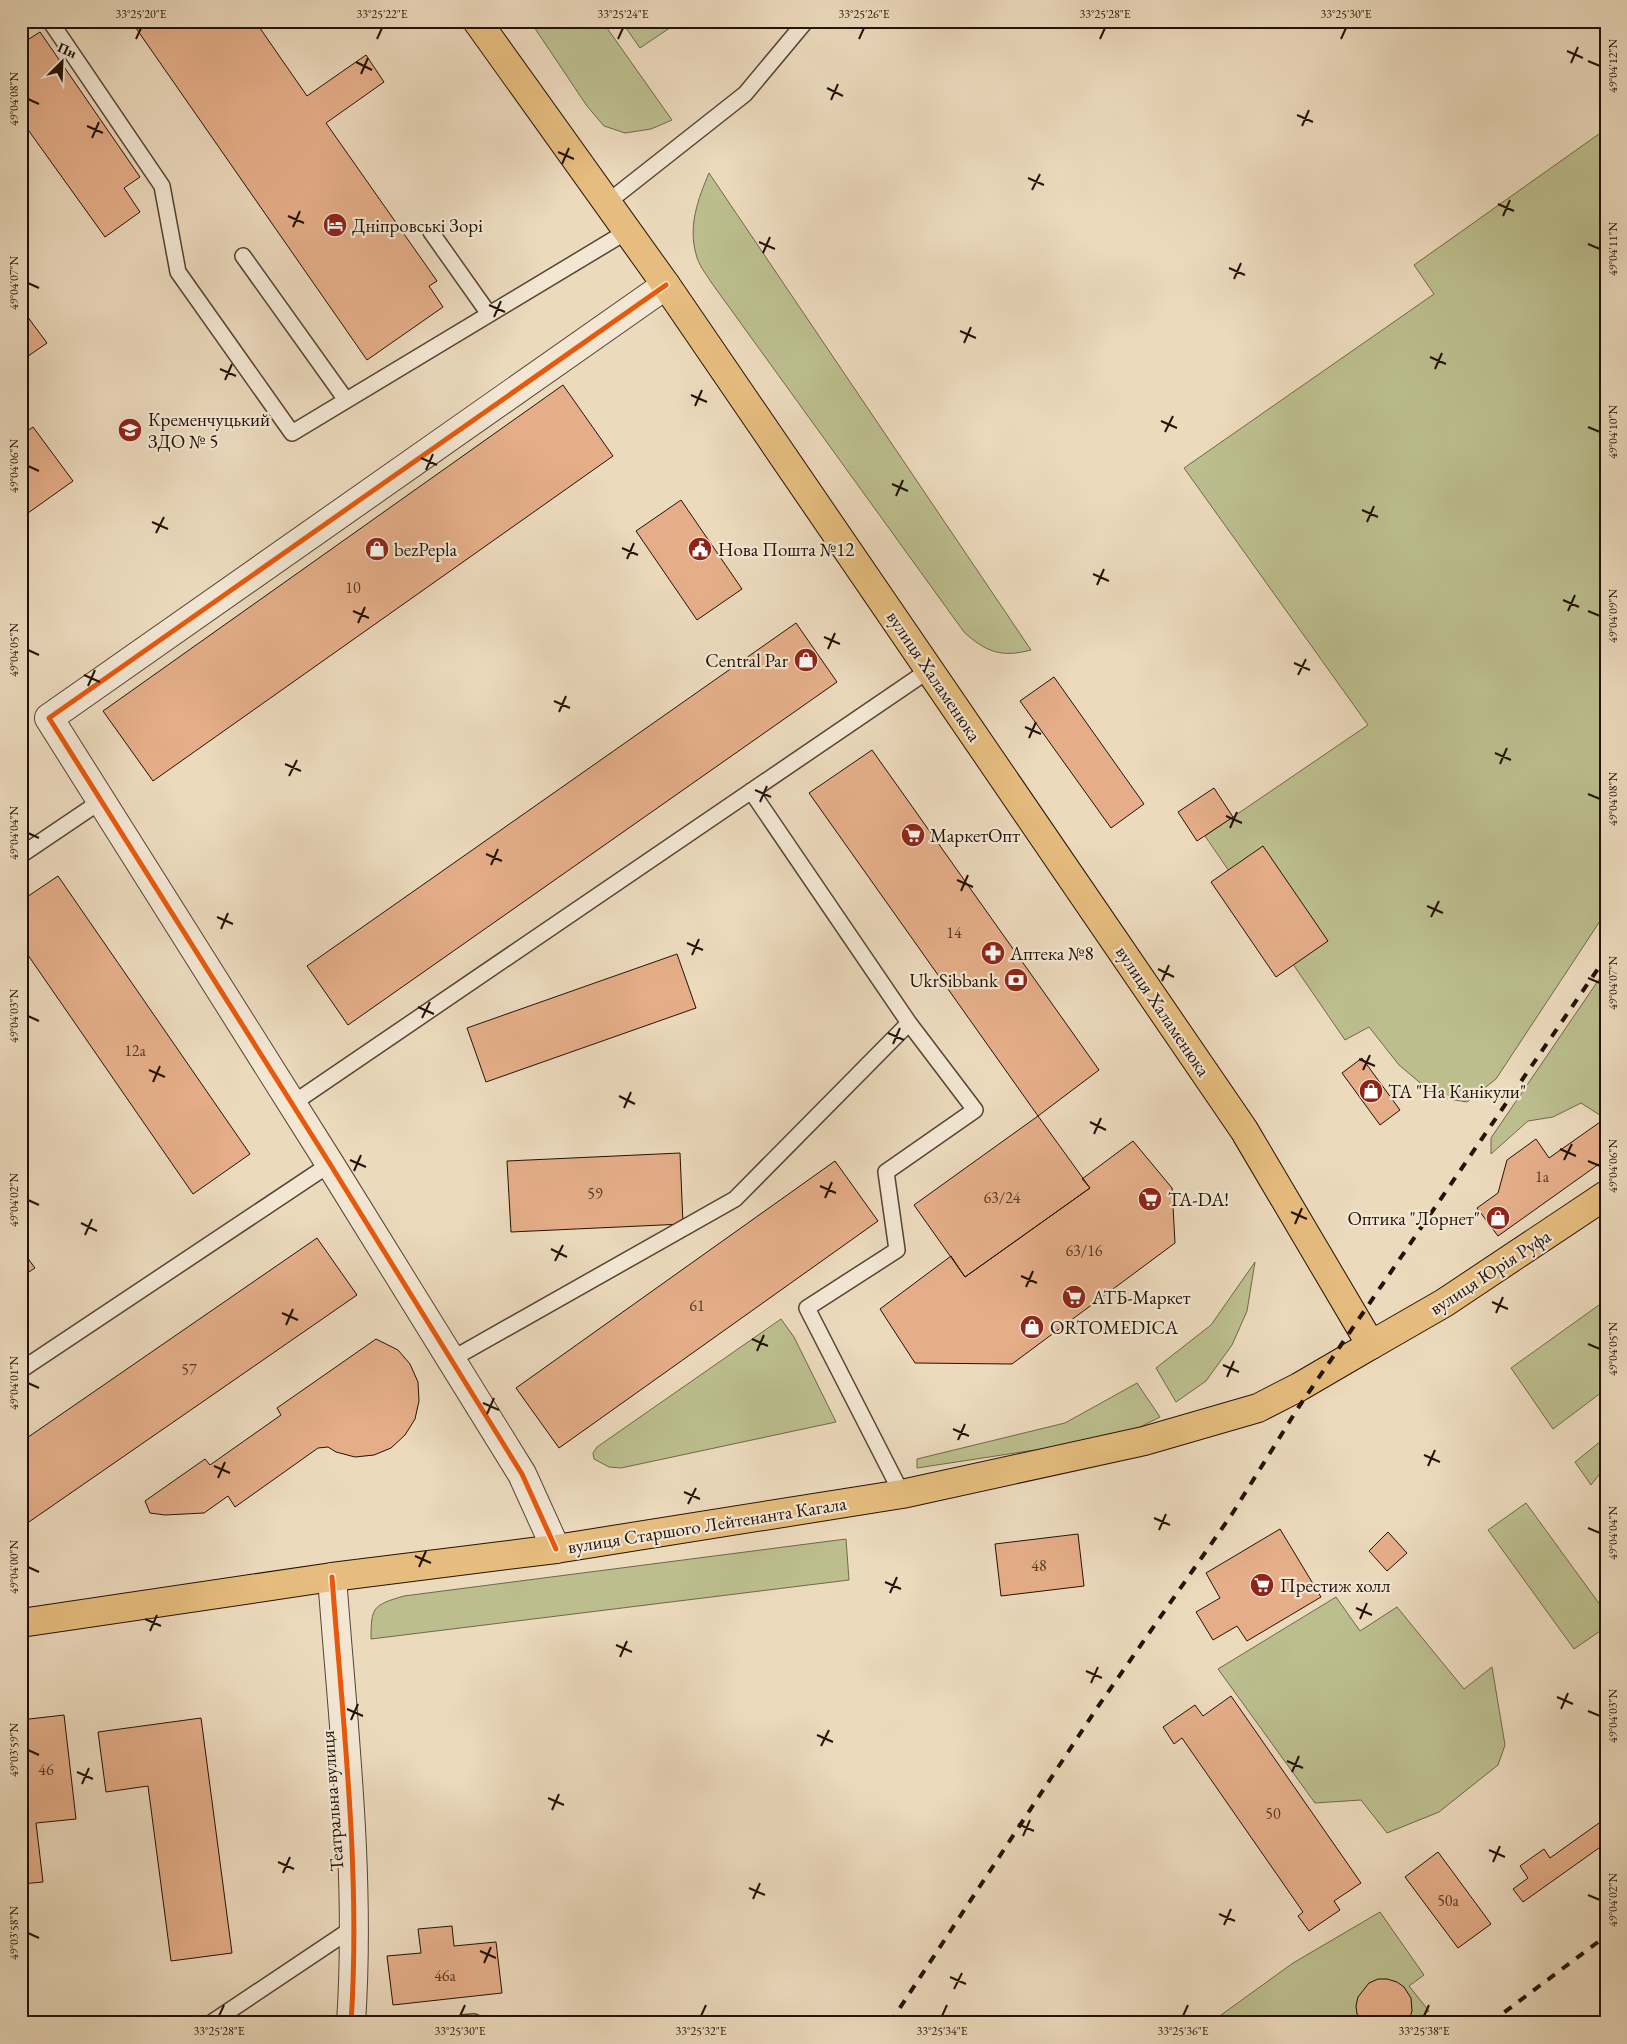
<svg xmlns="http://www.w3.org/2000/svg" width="1627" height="2044" viewBox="0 0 1627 2044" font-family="'EB Garamond',serif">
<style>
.green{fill:#bcbe8e;stroke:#70684a}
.building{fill:#e5ae89;stroke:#231205}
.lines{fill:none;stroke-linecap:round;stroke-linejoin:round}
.service-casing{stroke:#543;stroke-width:18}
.minor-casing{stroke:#543;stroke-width:30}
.primary-casing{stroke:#231205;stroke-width:30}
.trunk-casing{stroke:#231205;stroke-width:30}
.service{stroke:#f3e7d4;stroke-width:15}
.minor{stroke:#f3e7d4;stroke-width:28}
.primary{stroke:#e6bd7e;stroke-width:28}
.trunk{stroke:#e6bd7e;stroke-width:28}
.rail{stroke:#231205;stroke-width:4;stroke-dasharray:9 9;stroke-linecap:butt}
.cycleway-casing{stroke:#f3e7d4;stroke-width:8}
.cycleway{stroke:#e8590c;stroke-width:5}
.ticks{fill:none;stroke:#231205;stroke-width:2}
.labels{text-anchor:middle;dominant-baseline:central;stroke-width:4.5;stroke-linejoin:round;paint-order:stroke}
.number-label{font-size:16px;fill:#543926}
.poi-label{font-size:19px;fill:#231205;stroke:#f3e7d4;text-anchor:start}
.street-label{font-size:19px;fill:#231205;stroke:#f3e7d4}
.neatline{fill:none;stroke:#231205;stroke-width:2}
.ticks-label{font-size:12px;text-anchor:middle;fill:#231205}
</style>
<rect width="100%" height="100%" fill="#ecdabd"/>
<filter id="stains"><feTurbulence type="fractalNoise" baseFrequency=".004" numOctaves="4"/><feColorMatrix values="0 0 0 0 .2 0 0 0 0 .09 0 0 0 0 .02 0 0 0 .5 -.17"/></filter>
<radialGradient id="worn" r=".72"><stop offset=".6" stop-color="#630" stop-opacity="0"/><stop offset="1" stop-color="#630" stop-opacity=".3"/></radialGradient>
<path class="green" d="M530 21H602L672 120 651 129 625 133 604 126 587 106Z
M621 21H680L640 48Z
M1606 129V912L1496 1079 1467 1102 1437 1097 1399 1065 1369 1027 1345 1040 1205 836 1368 725 1184 468 1434 294 1414 265Z
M709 173 1031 650C1001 658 986 652 964 632L711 282C706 274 698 264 696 254 688 226 698 199 709 173Z
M1606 969V1119L1581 1103 1553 1117 1528 1121 1491 1154V1138Z
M1255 1262 1247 1311 1232 1345 1206 1381 1176 1402 1156 1368 1211 1325Z
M1606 1300V1389L1553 1429 1511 1368Z
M781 1319 794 1337 836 1422 621 1468 609 1467 594 1459 593 1453 597 1447Z
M1137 1383 1160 1417 1120 1437 917 1468V1459L1065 1423Z
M1606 1437V1466L1591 1485 1575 1462Z
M1526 1503 1606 1613V1627L1574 1649 1488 1530Z
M846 1539 849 1580 371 1639C371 1607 373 1605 404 1596Z
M1336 1597 1360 1631 1397 1607 1464 1689 1492 1667 1505 1745 1498 1765 1439 1812 1387 1833 1361 1800 1315 1803 1218 1669Z
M1380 1912 1424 1975 1409 1986 1429 2011 1413 2023H1210L1293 1963Z"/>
<path class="building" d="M131 21H255L307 96 366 55 384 82 326 123 437 281 429 286 443 307 367 360Z
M40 32 140 177 124 188 140 212 105 237 21 120V44Z
M21 308 47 343 21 361Z
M563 385 613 456 153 781 103 711Z
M33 427 73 481 21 518V435Z
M681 500 742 589 697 620 636 531Z
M796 623 837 682 348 1025 307 966Z
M1054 677 1144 804 1111 828 1020 701Z
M872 750 1099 1070 1038 1116 809 793Z
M1214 788 1233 817 1197 841 1178 812Z
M1263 846 1328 941 1276 977 1211 882Z
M58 876 250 1154 193 1194 21 945V901Z
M677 954 696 1008 486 1082 467 1028Z
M1362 1058 1400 1110 1380 1125 1342 1073Z
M1038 1116 1090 1188 965 1277 914 1205Z
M1603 1120 1606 1124V1159L1498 1236 1477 1208 1498 1193 1507 1160 1536 1139 1549 1158Z
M1133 1141 1172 1188 1175 1243 1012 1364 915 1363 880 1309 951 1256 965 1277 1090 1188 1082 1179Z
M680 1153 683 1224 511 1232 507 1161Z
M835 1161 878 1221 559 1448 516 1388Z
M317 1238 357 1295 26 1524 21 1518V1442Z
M21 1249 35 1268 21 1277Z
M21 1290 28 1301 21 1307Z
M376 1339 398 1350 410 1364 418 1382 419 1401 415 1419 405 1435 391 1448 374 1455 355 1457 336 1452 328 1447 318 1448 235 1507 228 1496 204 1513 165 1515 150 1513 145 1501 205 1459 210 1465 281 1415 277 1408Z
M1280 1529 1321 1597 1247 1641 1237 1626 1213 1640 1196 1612 1220 1598 1206 1573Z
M1388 1532 1407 1553 1387 1571 1369 1551Z
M1078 1534 1084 1586 1001 1596 995 1544Z
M1231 1696 1361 1883 1334 1901 1340 1910 1309 1931 1298 1916 1303 1912 1182 1738 1174 1744 1163 1727 1195 1705 1203 1716Z
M64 1715 76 1819 36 1823 43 1882 21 1884V1720Z
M201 1718 232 1953 171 1961 148 1786 106 1792 98 1732Z
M1606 1818V1843L1523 1902 1513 1889 1528 1878 1520 1866 1544 1849 1550 1858Z
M1438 1852 1491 1924 1458 1948 1405 1877Z
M452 1926 454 1946 496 1942 502 1993 393 2005 387 1956 421 1953 418 1929Z
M1378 1979H1387L1397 1982 1404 1987 1411 1998 1412 2011 1408 2023H1362L1357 2014 1356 2006 1358 1997 1369 1983Z"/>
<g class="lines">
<g class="service-casing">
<path id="service" d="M50 21 162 186 178 272 292 433 626 232
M608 202 745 94 806 21
M431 232 489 314
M243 256 346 400
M21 855 101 801
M292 1104 929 670
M452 1359 735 1199 909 1023 751 791
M21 1370 330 1164
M902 1494 807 1308 897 1250 886 1172 975 1110 909 1023
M211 2023 353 1928
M463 2023 474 2022"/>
</g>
<g class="minor-casing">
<path id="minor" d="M556 1549 522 1474 330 1164 49 718 666 285
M332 1577C343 1725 361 1874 351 2023"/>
</g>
<g class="primary-casing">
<path id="primary" d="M1371 1345 1444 1303 1606 1195"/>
</g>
<g class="trunk-casing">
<path id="trunk" d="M21 1623 332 1577 556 1549 902 1494 1144 1441 1258 1408 1299 1387 1371 1345 1244 1130 666 285 477 21"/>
</g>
<use href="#service" class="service"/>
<use href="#minor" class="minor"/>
<use href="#primary" class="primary"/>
<use href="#trunk" class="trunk"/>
<path class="rail" d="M890 2023 1097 1708 1232 1514 1298 1408 1606 957
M1490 2023 1606 1936
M1590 2023 1606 2011"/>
<g class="cycleway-casing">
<path id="cycleway" d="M556 1549 522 1474 330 1164 49 718 666 285
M332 1577C343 1725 361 1874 351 2023"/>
</g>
<use href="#cycleway" class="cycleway"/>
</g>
<path class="ticks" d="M136 39 141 28M377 39 382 28M618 39 623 28M859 39 864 28M1100 39 1105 28M1341 39 1346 28M1567 51 1583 58M1588 61 1600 66M356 62 372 70M1571 63 1578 47M361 74 368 58M827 88 843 96M28 99 39 104M831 100 838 84M1297 115 1313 122M87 126 103 133M1302 126 1309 110M92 138 99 122M558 152 574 159M562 164 569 148M1028 178 1044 185M1032 190 1040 174M1498 204 1514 211M288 216 304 223M1503 216 1510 200M293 227 300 211M759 242 775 249M1588 244 1600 249M763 253 770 237M1229 268 1245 275M1234 279 1241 263M28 283 39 288M489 305 505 312M494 317 501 301M960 331 976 338M964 343 971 327M1430 357 1446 364M220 369 236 376M1435 369 1442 353M225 380 232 364M691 395 707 402M695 406 702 390M1161 421 1177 428M1588 427 1600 432M1165 432 1173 416M421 458 437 465M28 466 39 471M426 470 433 454M892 484 908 491M896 496 903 480M1362 510 1378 517M152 522 168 529M1367 522 1374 506M156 533 164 517M622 548 638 555M627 559 634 543M1093 574 1109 581M1097 585 1104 569M1563 600 1579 607M353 611 369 618M1568 611 1575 595M1588 611 1600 616M358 623 365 607M824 637 840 644M828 649 835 633M28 650 39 655M1294 663 1310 670M84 675 100 682M1298 675 1306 659M88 686 95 670M554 701 570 708M559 712 566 696M1025 727 1041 734M1029 738 1036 722M1495 753 1511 760M285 764 301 771M1500 764 1507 748M289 776 297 760M755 790 771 797M1588 794 1600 799M760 802 767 786M1226 816 1242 823M1230 828 1237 812M28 833 39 838M486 854 502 861M491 865 498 849M957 880 973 887M961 891 968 875M1427 906 1443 913M217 917 233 924M1431 917 1439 901M221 929 228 913M687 943 703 950M692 955 699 939M1158 969 1174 977M1588 978 1600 983M1162 981 1169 965M418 1007 434 1014M28 1016 39 1021M422 1018 430 1002M888 1033 904 1040M893 1044 900 1028M1359 1059 1375 1066M149 1070 165 1077M1363 1070 1370 1055M153 1082 160 1066M619 1096 635 1104M624 1108 631 1092M1090 1122 1106 1130M1094 1134 1101 1118M1560 1149 1576 1156M350 1160 366 1167M1564 1160 1572 1144M1588 1161 1600 1166M354 1171 361 1155M820 1186 836 1193M825 1198 832 1182M28 1200 39 1205M1291 1212 1307 1219M81 1223 97 1231M1295 1224 1302 1208M85 1235 92 1219M551 1249 567 1257M555 1261 563 1245M1021 1276 1037 1283M1026 1287 1033 1271M1492 1302 1508 1309M282 1313 298 1320M1496 1313 1503 1297M286 1325 293 1309M752 1339 768 1346M1588 1344 1600 1349M757 1351 764 1335M1223 1365 1239 1372M1227 1377 1234 1361M28 1383 39 1388M483 1403 499 1410M487 1414 494 1398M953 1429 969 1436M958 1440 965 1424M1424 1455 1440 1462M214 1466 230 1473M1428 1466 1435 1450M218 1478 225 1462M684 1492 700 1499M688 1504 696 1488M1154 1518 1170 1525M1588 1528 1600 1533M1159 1530 1166 1514M415 1556 431 1563M28 1567 39 1572M419 1567 426 1551M885 1582 901 1589M890 1593 897 1577M1356 1608 1372 1615M145 1619 161 1626M1360 1619 1367 1603M150 1631 157 1615M616 1645 632 1652M620 1657 627 1641M1086 1671 1102 1678M1091 1683 1098 1667M1557 1697 1573 1704M347 1709 363 1716M1561 1709 1568 1693M1588 1711 1600 1716M351 1720 358 1704M817 1735 833 1742M821 1746 829 1730M28 1750 39 1755M1287 1761 1303 1768M77 1772 93 1779M1292 1772 1299 1756M82 1784 89 1768M548 1798 564 1805M552 1810 559 1794M1018 1824 1034 1831M1023 1836 1030 1820M1489 1850 1505 1857M278 1862 294 1869M1493 1862 1500 1846M283 1873 290 1857M749 1888 765 1895M1588 1895 1600 1900M753 1899 760 1883M1219 1914 1235 1921M1224 1925 1231 1909M28 1933 39 1938M480 1951 496 1958M484 1963 491 1947M950 1977 966 1984M954 1989 962 1973M219 2016 224 2005M460 2016 465 2005M701 2016 706 2005M942 2016 947 2005M1183 2016 1188 2005M1424 2016 1429 2005"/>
<defs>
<g id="hotel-disc" transform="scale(1.25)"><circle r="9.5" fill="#8f2418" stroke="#f3e7d4"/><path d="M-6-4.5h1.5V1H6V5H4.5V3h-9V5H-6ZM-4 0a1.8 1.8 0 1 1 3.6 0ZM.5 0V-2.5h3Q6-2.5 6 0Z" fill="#fff"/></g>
<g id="school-disc" transform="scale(1.25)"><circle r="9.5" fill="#8f2418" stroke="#f3e7d4"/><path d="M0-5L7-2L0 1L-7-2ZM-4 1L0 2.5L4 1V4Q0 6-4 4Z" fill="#fff"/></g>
<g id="shop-disc" transform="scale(1.25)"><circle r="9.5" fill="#8f2418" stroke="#f3e7d4"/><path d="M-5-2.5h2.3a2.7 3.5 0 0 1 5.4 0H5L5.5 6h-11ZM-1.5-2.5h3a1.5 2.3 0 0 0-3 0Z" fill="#fff"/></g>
<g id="civic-disc" transform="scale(1.25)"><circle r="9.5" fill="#8f2418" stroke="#f3e7d4"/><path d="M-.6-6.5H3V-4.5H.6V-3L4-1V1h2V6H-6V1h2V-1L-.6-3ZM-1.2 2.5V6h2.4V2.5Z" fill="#fff"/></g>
<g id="supermarket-disc" transform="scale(1.25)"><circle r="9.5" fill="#8f2418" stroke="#f3e7d4"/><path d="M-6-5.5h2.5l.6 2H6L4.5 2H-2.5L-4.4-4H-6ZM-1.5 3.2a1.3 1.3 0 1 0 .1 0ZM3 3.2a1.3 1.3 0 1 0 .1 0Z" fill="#fff"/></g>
<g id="pharmacy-disc" transform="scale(1.25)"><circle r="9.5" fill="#8f2418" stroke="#f3e7d4"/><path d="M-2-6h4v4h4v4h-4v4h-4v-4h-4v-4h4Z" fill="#fff"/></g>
<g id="bank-disc" transform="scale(1.25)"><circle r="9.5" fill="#8f2418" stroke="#f3e7d4"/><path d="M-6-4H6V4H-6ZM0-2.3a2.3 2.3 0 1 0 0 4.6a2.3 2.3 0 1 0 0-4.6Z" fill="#fff"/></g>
</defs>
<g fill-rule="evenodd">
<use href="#hotel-disc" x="335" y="225"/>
<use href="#school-disc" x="130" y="430"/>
<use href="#shop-disc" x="377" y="549"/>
<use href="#civic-disc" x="700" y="549"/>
<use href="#shop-disc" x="806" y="660"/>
<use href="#supermarket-disc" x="913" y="835"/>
<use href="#pharmacy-disc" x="993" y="953"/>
<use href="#bank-disc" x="1016" y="980"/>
<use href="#shop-disc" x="1371" y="1091"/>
<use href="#supermarket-disc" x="1150" y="1199"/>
<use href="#shop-disc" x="1498" y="1218"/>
<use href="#supermarket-disc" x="1074" y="1297"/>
<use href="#shop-disc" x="1032" y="1327"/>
<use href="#supermarket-disc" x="1262" y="1585"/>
</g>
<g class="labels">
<g class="number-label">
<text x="353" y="587">10</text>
<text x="954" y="932">14</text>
<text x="135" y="1050">12а</text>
<text x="1542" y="1176">1а</text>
<text x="595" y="1193">59</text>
<text x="1002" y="1197">63/24</text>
<text x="1084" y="1250">63/16</text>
<text x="697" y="1305">61</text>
<text x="189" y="1369">57</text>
<text x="1039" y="1565">48</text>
<text x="46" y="1769">46</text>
<text x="1273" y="1813">50</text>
<text x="1448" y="1900">50а</text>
<text x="445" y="1975">46а</text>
</g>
<g class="poi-label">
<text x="352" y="225">Дніпровські Зорі</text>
<text x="148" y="419">Кременчуцький<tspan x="148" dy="22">ЗДО № 5</tspan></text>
<text x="394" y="549">bezPepla</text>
<text x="718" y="549">Нова Пошта №12</text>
<text x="788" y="660" text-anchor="end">Central Par</text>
<text x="930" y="835">МаркетОпт</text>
<text x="1010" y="953">Аптека №8</text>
<text x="998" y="980" text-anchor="end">UkrSibbank</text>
<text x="1388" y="1091">ТА "На Канікули"</text>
<text x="1168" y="1199">TA-DA!</text>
<text x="1480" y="1218" text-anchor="end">Оптика "Лорнет"</text>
<text x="1092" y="1297">АТБ-Маркет</text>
<text x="1050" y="1327">ORTOMEDICA</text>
<text x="1280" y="1585">Престиж холл</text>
</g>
<g class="street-label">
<text transform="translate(934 676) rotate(56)">вулиця Халаменюка</text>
<text transform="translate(1163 1011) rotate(56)">вулиця Халаменюка</text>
<text transform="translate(1490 1272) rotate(-33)">вулиця Юрія Руфа</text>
<text transform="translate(707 1525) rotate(-9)">вулиця Старшого Лейтенанта Кагала</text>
<text transform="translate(332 1801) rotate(-94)">Театральна вулиця</text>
</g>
</g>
<rect width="1627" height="2044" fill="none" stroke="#ecdabd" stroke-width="55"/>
<g transform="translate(62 62) rotate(24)" stroke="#f3e7d4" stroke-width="4" paint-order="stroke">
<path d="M0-4L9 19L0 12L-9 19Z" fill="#231205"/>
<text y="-8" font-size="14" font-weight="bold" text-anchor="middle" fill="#231205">Пн</text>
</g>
<rect x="28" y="28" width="1572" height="1988" class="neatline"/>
<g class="ticks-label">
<text x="141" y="18">33°25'20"E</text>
<text x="382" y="18">33°25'22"E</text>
<text x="623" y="18">33°25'24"E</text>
<text x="864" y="18">33°25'26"E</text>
<text x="1105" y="18">33°25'28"E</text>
<text x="1346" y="18">33°25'30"E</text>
<text transform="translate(1613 66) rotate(-90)" y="4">49°04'12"N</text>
<text transform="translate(14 99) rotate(-90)" y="4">49°04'08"N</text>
<text transform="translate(1613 249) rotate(-90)" y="4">49°04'11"N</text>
<text transform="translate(14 283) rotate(-90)" y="4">49°04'07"N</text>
<text transform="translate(1613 432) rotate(-90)" y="4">49°04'10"N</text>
<text transform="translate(14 466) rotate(-90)" y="4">49°04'06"N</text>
<text transform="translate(1613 616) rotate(-90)" y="4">49°04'09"N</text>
<text transform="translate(14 650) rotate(-90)" y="4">49°04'05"N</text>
<text transform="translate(1613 799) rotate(-90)" y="4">49°04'08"N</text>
<text transform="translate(14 833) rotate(-90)" y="4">49°04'04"N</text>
<text transform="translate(1613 983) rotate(-90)" y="4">49°04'07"N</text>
<text transform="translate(14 1016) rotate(-90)" y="4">49°04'03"N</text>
<text transform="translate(1613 1166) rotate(-90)" y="4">49°04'06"N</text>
<text transform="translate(14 1200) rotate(-90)" y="4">49°04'02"N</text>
<text transform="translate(1613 1349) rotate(-90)" y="4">49°04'05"N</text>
<text transform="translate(14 1383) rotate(-90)" y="4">49°04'01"N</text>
<text transform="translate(1613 1533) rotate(-90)" y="4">49°04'04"N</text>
<text transform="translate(14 1567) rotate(-90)" y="4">49°04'00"N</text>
<text transform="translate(1613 1716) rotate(-90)" y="4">49°04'03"N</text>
<text transform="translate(14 1750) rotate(-90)" y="4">49°03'59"N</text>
<text transform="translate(1613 1900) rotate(-90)" y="4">49°04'02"N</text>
<text transform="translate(14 1933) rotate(-90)" y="4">49°03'58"N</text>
<text x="219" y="2035">33°25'28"E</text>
<text x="460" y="2035">33°25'30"E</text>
<text x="701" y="2035">33°25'32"E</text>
<text x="942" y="2035">33°25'34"E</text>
<text x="1183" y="2035">33°25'36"E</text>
<text x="1424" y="2035">33°25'38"E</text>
</g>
<rect width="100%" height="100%" filter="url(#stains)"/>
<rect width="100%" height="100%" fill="url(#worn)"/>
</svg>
